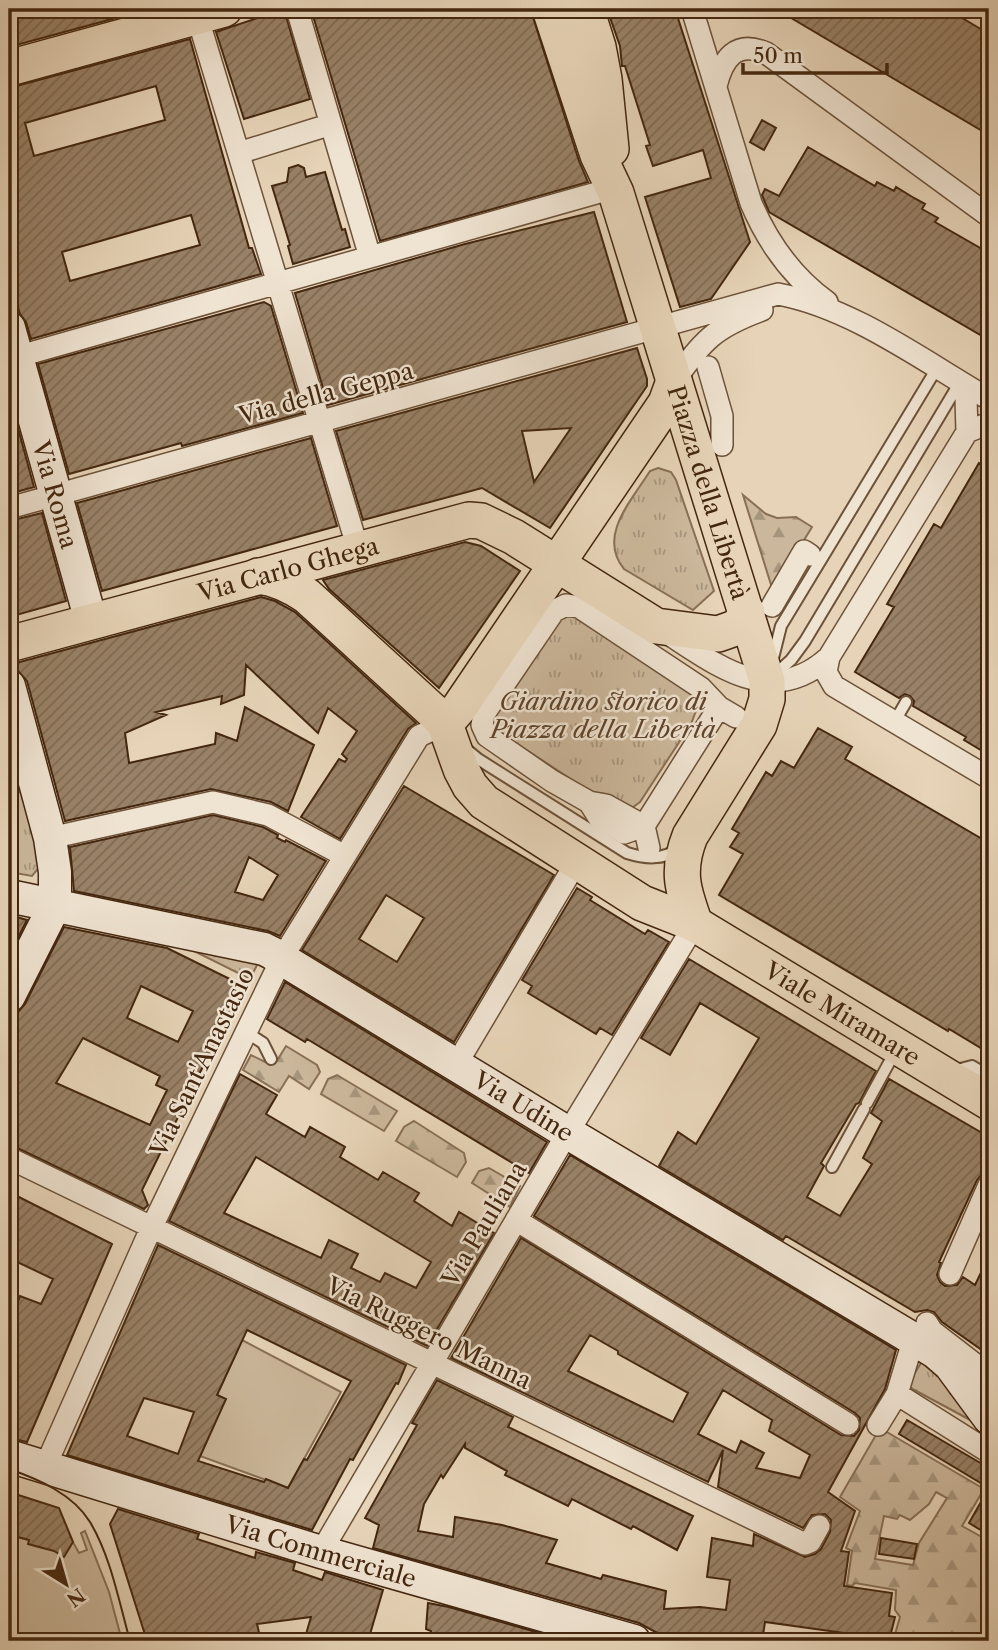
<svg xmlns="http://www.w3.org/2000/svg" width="998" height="1650" viewBox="0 0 998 1650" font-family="'Libre Caslon Text',serif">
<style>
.grass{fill:url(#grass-tufts);stroke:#886f55;stroke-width:2}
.forest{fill:url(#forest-firs);stroke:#886f55;stroke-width:2;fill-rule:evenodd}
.garden{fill:#cbb79b;stroke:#886f55;stroke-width:2}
.building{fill:url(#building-hatch);stroke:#44270f;stroke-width:2;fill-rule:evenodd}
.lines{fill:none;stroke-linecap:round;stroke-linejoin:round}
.lane-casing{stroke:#6d5239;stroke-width:14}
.street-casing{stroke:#6d5239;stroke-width:24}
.secondary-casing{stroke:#44270f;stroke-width:35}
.primary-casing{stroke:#44270f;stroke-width:38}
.lane{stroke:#efe3d1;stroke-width:10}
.street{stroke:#efe3d1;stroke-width:21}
.secondary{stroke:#efe3d1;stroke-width:32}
.primary{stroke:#e7d4b8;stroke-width:35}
.tram{stroke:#44270f;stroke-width:2}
.labels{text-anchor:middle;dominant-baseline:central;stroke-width:5;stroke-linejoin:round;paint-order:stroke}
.street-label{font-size:24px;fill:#44270f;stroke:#efe3d1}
.park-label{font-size:24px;font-style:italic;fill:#5f442b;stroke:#efe3d1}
</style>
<defs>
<pattern id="grass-tufts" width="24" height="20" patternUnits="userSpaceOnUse" patternTransform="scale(1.75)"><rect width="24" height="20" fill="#cbb79b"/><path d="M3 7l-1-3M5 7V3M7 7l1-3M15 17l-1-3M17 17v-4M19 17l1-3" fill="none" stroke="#a6957d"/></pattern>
<pattern id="forest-firs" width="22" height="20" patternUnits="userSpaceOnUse" patternTransform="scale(1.75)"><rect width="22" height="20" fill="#cbb79b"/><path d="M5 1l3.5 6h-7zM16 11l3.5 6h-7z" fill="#a6957d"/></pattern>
<pattern id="building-hatch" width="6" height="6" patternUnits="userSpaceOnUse" patternTransform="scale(1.75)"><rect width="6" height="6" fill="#998167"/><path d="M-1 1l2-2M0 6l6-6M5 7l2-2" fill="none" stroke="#7e6a53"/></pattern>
</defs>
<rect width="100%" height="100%" fill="#e7d4b8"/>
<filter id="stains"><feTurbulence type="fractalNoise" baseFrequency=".00286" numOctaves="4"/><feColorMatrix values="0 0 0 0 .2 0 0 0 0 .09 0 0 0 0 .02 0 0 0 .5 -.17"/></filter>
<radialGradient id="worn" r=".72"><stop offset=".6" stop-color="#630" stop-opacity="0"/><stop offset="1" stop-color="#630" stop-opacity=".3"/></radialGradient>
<path class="grass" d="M658 468 671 472 676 480 714 591 693 610 624 569C597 536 632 500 650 471Z
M568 612 695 691 697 708 691 724 640 802 629 810 615 808 496 730 490 723 551 621Z
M24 791 42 864 32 876 9 872V802L14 801 13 794Z
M178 943 259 961 250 979Z
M924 1358 987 1429 907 1386Z"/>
<path class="forest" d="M743 495 766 514 777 518 796 517 812 527 773 591Z
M286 1046 317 1065 320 1072 309 1089 289 1076 279 1092 243 1070 251 1055 265 1062 278 1059Z
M337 1075 397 1111 384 1131 321 1094 328 1079Z
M414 1121 464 1153 466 1162 457 1177 396 1141 404 1127Z
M489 1168 520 1186 510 1207 472 1183 479 1171Z
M880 1428 984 1489 962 1526 989 1541V1641H893L900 1617 895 1610 896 1590 855 1583 852 1586 847 1585 852 1551 846 1548 860 1511 840 1497ZM936 1492 947 1498 919 1543 913 1565 875 1559 884 1516 897 1519 900 1515 910 1520 929 1504Z"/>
<path class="garden" d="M242 1340 341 1392 288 1488 200 1456 225 1399 217 1395Z
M9 1531 12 1532 11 1536 29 1540V1544L43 1548 73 1542 79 1553 87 1550 81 1533 85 1531 109 1592 122 1641H9Z"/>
<path class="building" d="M9 9H149L9 47Z
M284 9 310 99 244 119 216 32Z
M311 9H523L524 13 531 11 579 161 588 182 380 241Z
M607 9H675L750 242 711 299 680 307 645 197 711 178 703 150 653 166 646 146 650 145 625 66H622L620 46Z
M776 9H947L989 34V135Z
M190 39 249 248H252L261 274 31 339 26 322 20 314 9 277V88ZM156 86 165 120 34 156 25 123ZM191 215 200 245 70 281 62 252Z
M762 120 776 128 764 150 750 142Z
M808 147 875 186 877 182 894 191 896 187 914 198 925 204 922 209 938 218 935 222 989 253V261L981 276 989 280V340L769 212 762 195 765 189 779 196Z
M298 165 304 168 306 177 325 172 342 230 345 229 350 247 293 264 288 246 290 245 272 186 287 182 289 168Z
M594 212 627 322 328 405 295 293 465 244Z
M264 302 271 306 303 413 182 446 181 443 69 474 38 364Z
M637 348 647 379V386L550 528 482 488 363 520 336 431ZM571 428 534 482 522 431Z
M9 395 34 487 9 494Z
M311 438 337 526 102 591 77 503Z
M979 463 989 470V755L964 740 966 737 913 706 914 701 910 696 905 694 899 698 855 672 894 607 887 604 934 524 941 528Z
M42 513 66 601 9 617V521Z
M465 542 481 546 520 571 439 688 329 589 323 580Z
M261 597 275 601 295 612 416 723 408 729 340 839 301 817 339 759 345 762 347 759 342 754 357 731 328 708 318 733 246 665 244 695 221 704 222 696 156 712 166 715 125 733 129 763 215 744 216 733 237 741 245 707 314 745 288 811 271 802 211 789 65 821 27 681 18 671 16 663Z
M818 728 852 747 845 759 989 843V1053L949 1029 948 1031 719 895 743 854 730 847 739 833 732 829 766 772 772 776 781 761 794 768Z
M404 786 554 875 454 1042 302 950ZM386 895 424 918 397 962 359 939Z
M213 815 263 827 278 835 277 838 285 842 286 840 326 861 280 936 268 931 74 891 70 847ZM249 857 278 875 263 900 235 892Z
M577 888 592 897 590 900 645 934 648 930 669 942 612 1035 600 1028 596 1034 528 993 532 986 522 980Z
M9 915 27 920 9 956Z
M64 927 167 948 246 987 226 1027 223 1026 142 1190 148 1205 144 1209 9 1144V1014L18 1012 25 1004ZM141 986 193 1011 178 1042 127 1018ZM83 1038 160 1076 156 1085 167 1090 150 1125 56 1083Z
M689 959 876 1071 859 1103 856 1104 821 1163 824 1166 807 1197 840 1216 872 1164 863 1158 882 1121 871 1113 889 1079 989 1137V1172L982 1174 977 1180 939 1262 941 1263 937 1275 940 1282 945 1286 957 1285 963 1277 975 1285 989 1256V1355L942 1322 934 1312 927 1310 915 1312 786 1236 783 1240 659 1166 678 1132 696 1144 759 1038 700 1003 670 1055 641 1038Z
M285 982 547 1142 529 1173 307 1039 305 1042 267 1019Z
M240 1074 277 1095 266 1114 305 1137 310 1127 345 1147 340 1157 378 1180 383 1172 419 1193 414 1201 452 1226 459 1212 494 1233 427 1346 169 1221ZM256 1157 431 1262 416 1288 385 1273 380 1282 351 1268 358 1254 329 1240 321 1258 224 1213Z
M570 1155 896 1350 885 1389 828 1492 855 1511 841 1551 849 1552 844 1586 892 1593 889 1616 895 1617 889 1641H872L873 1637 765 1622 762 1641H672L639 1623 373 1548 379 1525 365 1518 417 1425 412 1423 437 1380 513 1417 508 1427 693 1516 677 1550 633 1526 631 1529 572 1499 568 1506 505 1475 507 1471 465 1448V1444L443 1478 441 1475 424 1504 418 1531 453 1537 455 1517 502 1525 557 1540 546 1563 601 1579 603 1575 666 1591 664 1609 700 1607 726 1610 730 1580 707 1577 712 1538 753 1546 754 1534 805 1557 815 1554 821 1549 830 1532 831 1520 825 1514 812 1515 803 1528 718 1487 723 1450 708 1482 451 1358 521 1238 841 1435 854 1436 859 1430 860 1418 855 1413 534 1216ZM590 1335 618 1351V1354L688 1393 673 1422 568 1371ZM723 1390 772 1420 769 1431 810 1455 800 1478 756 1468 764 1453 741 1441 736 1453 698 1434Z
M9 1192 112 1244 27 1442 9 1438V1327L20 1296 41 1304 53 1279 9 1258Z
M158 1245 406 1365 398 1384 396 1383 353 1460 350 1459 312 1530 67 1455ZM247 1330 351 1381 307 1460 304 1459 288 1488 266 1479 264 1482 198 1461 226 1399 217 1395ZM144 1398 194 1412 178 1454 127 1436Z
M907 1420 989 1468V1488L899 1434Z
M989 1488V1535L969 1523Z
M9 1492 59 1508 73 1542 64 1557 54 1551 28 1544 29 1540 11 1535 12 1532 9 1531Z
M118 1509 199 1534 197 1539 255 1558 256 1552 295 1563 293 1570 322 1580 325 1572 383 1590 368 1641H304L311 1617 257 1624 261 1641H147L110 1524Z
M881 1538 917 1544 914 1559 879 1554Z
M428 1603 449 1607 568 1641H429L431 1631 426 1629Z"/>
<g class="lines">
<g class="lane-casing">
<path id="lane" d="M772 662 781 626 937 368
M772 677 791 660 805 641 960 382
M895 721 906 702
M466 749 478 759 627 853C646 859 662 860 679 849
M246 1032 263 1043 271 1059
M953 1071 972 1066 989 1076
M867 1103 896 1050
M832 1167 864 1109"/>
</g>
<g class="street-casing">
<path id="street" d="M195 9 358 549
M297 9 370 257
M692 9 751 203C768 243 791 276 827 302
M716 86C723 58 736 40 766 53L989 216
M245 151 322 127
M9 359 614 188
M708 367 722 416V445
M674 381C704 340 713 328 762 310
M967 432 989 423
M9 508 778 294C853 308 923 361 989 399
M772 606 804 551 810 555
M667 633C718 666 772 709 829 657L967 432 966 398 960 382
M829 657 826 672 834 686 989 778
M719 707 701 688 579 607 566 605 554 611 484 714 482 725 487 736 552 781 589 802 599 818 624 833 644 826 719 707 736 717
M595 806 589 802 606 805 644 826 649 848
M50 838 213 802 268 815 345 856
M456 1065 577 861
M9 1158 805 1544 810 1542 819 1526
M516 1220 848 1424
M950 1274 989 1185
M927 1323 932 1331 989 1375
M897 1394 989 1452
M878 1425 897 1394 910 1351
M45 1467 148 1235 282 958 419 736 445 724
M321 1552 558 1149 695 924"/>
</g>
<g class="secondary-casing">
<g id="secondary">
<path id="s1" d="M9 328 91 621"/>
<path d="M9 686 50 838 55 872V905L9 996"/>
<path id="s2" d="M9 896 264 949 272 953 568 1133 935 1352 950 1365 989 1418"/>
<path id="s3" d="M9 1456 321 1552 634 1641"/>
</g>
</g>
<g class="primary-casing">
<g id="primary">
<path id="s4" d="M550 9 598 155 616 193 767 681V699L759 725 690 836C676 871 683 891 695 924"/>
<path d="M586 9 598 47 604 79 611 149"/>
<path d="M9 68 224 9"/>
<path id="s5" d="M258 576C276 578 291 585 307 596L437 715 445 724 461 769 470 786 484 802 642 903 695 924 989 1102"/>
<path id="s6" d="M9 644 469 520 481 521 514 537 656 626 718 634 735 628 743 621 747 612"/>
<path d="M445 724 459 708 666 403 674 381"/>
</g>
</g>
<use href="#lane" class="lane"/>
<use href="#street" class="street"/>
<use href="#secondary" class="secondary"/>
<use href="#primary" class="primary"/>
<path class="tram" d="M9 1469C38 1479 73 1494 90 1522 111 1557 119 1602 130 1641"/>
</g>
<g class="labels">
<g class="street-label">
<text transform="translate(326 393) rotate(-15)">Via della Geppa</text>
<text stroke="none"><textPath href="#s1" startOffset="173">Via Roma</textPath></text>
<text stroke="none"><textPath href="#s4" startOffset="509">Piazza della Libertà</textPath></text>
<text stroke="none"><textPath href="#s6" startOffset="289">Via Carlo Ghega</textPath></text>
<text stroke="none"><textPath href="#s5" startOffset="747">Viale Miramare</textPath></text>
<text transform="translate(202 1062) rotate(-64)">Via Sant'Anastasio</text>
<text stroke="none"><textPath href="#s2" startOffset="564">Via Udine</textPath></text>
<text transform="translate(484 1224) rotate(-59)">Via Pauliana</text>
<text transform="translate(429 1333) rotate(26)">Via Ruggero Manna</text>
<text stroke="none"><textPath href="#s3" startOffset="326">Via Commerciale</textPath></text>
</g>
<g class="park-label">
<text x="603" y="701">Giardino storico di<tspan x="603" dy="28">Piazza della Libertà</tspan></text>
</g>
</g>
<rect width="998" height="1650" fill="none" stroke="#e7d4b8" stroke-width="35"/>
<rect x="10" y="10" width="977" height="1629" fill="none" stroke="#44270f" stroke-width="3.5"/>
<rect x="18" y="18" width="963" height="1615" fill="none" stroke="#44270f" stroke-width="2"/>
<g transform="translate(66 1584) rotate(143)" stroke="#efe3d1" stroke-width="5" paint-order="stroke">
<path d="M0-5L12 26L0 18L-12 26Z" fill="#44270f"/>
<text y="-10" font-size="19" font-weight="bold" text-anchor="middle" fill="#44270f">N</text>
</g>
<path d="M743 63v10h144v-10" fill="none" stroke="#44270f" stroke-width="3.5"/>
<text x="753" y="63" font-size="21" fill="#44270f" stroke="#efe3d1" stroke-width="5" paint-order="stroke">50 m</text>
<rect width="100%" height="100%" filter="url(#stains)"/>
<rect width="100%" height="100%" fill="url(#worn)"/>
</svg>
